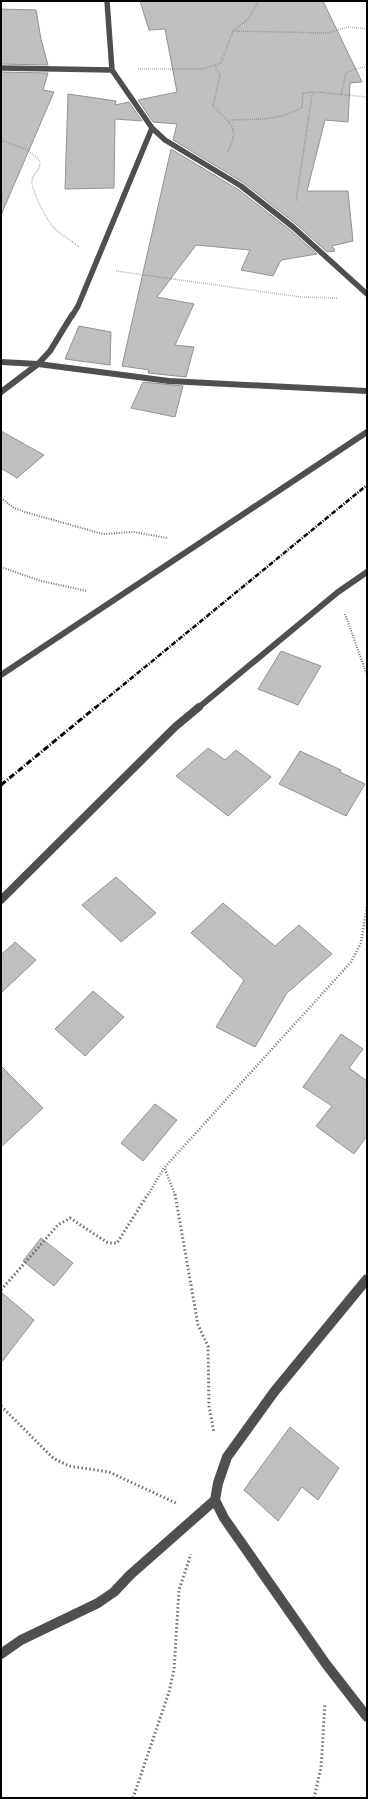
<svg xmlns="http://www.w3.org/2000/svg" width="368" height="1799" viewBox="0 0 368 1799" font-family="'DM Sans',sans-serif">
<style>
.building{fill:#bfbfbf;stroke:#939393}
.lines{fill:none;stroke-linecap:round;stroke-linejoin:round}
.path-far3{stroke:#717171;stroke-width:1.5;stroke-dasharray:0.5 1.5;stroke-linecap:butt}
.path-far2{stroke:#717171;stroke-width:2;stroke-dasharray:1 1.5;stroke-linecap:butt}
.path-far1{stroke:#717171;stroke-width:2.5;stroke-dasharray:1 2;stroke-linecap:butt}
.path{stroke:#717171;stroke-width:3;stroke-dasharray:1.5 2.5;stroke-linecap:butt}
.street-far3{stroke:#4f4f4f;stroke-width:5.5}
.street-far2{stroke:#4f4f4f;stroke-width:6}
.street-far1{stroke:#4f4f4f;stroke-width:8}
.street{stroke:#4f4f4f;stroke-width:10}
.rail-far1{stroke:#000;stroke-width:2.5;stroke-dasharray:5 1.5 1 1.5;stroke-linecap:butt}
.rail{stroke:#000;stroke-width:3;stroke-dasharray:6 2 1 2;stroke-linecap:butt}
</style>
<rect width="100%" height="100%" fill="#fff"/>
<path class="building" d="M140 1H323L362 82 350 83 348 122 325 120 307 191H348L353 241 332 246 335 251 327 252 296 224 244 183 173 140 177 124 153 122 138 100 177 92 165 29 149 30Z
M1 9 36 10 41 39 48 65 1 64Z
M1 72 48 73 43 90 54 92 1 215Z
M68 94 116 101 115 105 129 102 142 121 115 119 114 188 65 189Z
M171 149 239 190 290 230 317 254 281 260 273 276 241 270 250 250 196 245 157 297 194 304 175 345 194 347 186 377 148 373 149 370 122 366Z
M79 326 111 332 110 365 65 359Z
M143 382 183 386 175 417 131 408Z
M1 431 44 455 17 478 1 468Z
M281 651 321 666 298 705 258 689Z
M208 748 225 760 236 750 271 777 228 816 176 776Z
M300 751 341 770 340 772 365 784 346 816 279 784Z
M116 877 156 913 121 942 82 905Z
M223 903 275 946 299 925 332 954 287 993 255 1047 216 1027 244 980 191 933Z
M15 942 36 960 1 993V955Z
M93 991 124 1017 85 1056 55 1029Z
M341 1034 363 1049 349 1068 367 1081V1136L354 1154 316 1126 332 1106 303 1087Z
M1 1066 43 1108 1 1147Z
M155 1104 177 1120 143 1161 121 1143Z
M41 1238 73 1263 54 1286 23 1261Z
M1 1292 34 1320 1 1363Z
M290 1427 339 1468 318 1500 302 1487 278 1521 244 1490Z"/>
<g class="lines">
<path class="path-far3" d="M233 31 328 33 348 27 367 29
M215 66 220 75 213 106C230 124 241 126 227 153
M138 69H203L221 63 233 31 248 19 259 1
M341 95 346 73 353 70 367 66
M230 120C255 119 280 121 302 107L303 93 315 92
M1 140 27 150 39 159C43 169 32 173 32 182 33 195 47 221 56 230 63 236 72 241 79 247
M296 201 312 95 317 92 367 97
M116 271 301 297 337 298"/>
<path class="path-far2" d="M1 498 14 508 25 512 103 534 134 532 167 538
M1 567 41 581 87 591
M345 614 367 675"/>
<path class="path-far1" d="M165 1169 175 1195
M148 1195 164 1168 351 962 361 943 367 906"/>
<path class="path" d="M175 1194 198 1325 208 1346 209 1406 214 1433
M1 1290 58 1225 70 1218 108 1243H117L148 1194
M1 1406 53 1458 69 1466 109 1472 176 1503
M133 1798 169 1692 174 1670 179 1590 191 1554
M314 1798 321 1768 325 1703"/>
<path class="street-far3" d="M107 1 112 70 152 128 165 140 241 186 293 227 367 294
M1 68 112 70
M72 316 78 306 152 128"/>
<path class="street-far2" d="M1 362 38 364 169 381 367 391
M1 392 38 364 50 351 72 315
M1 675 367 432
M198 708 338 592 367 572"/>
<path class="street-far1" d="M1 900 175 727 199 707"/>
<path class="street" d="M367 1279 274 1392 227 1457 218 1483 215 1500 224 1518 326 1664 367 1717
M1 1654 21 1640 98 1603 114 1592 130 1575 215 1500"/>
<path class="rail-far1" d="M95 708 367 485"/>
<path class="rail" d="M1 785 96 707"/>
</g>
<rect width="368" height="1799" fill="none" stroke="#000000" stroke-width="4"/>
</svg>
